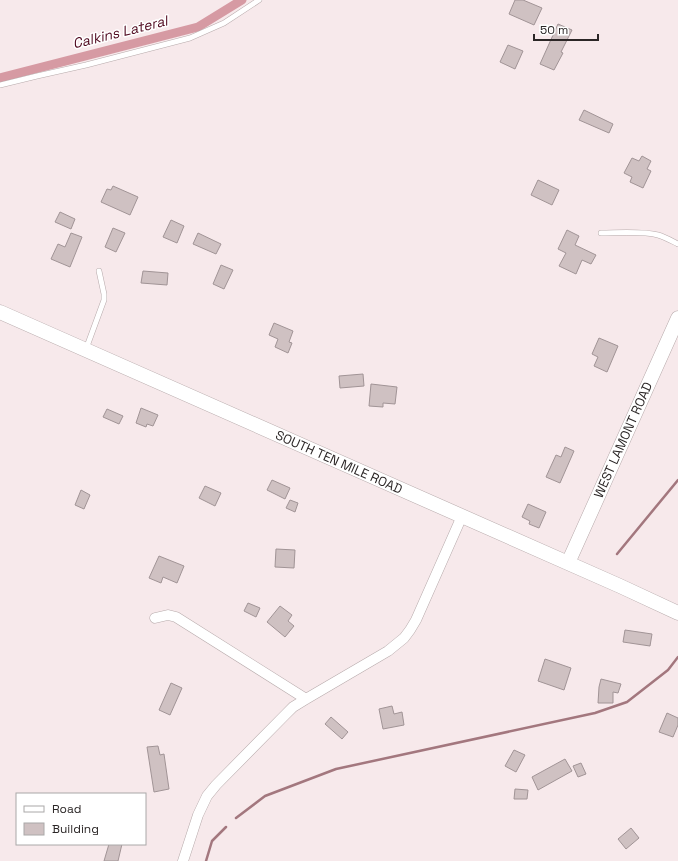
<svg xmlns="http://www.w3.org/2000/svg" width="678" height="861" viewBox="0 0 678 861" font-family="'Space Grotesk',sans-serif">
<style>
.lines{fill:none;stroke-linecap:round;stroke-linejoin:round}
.stream{stroke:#a3777e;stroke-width:2.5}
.canal{stroke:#d69aa3;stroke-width:9}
.building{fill:#cfc1c2;stroke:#a19496}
.lane-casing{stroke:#b7aaab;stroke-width:6}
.street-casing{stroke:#b7aaab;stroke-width:11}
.secondary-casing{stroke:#b7aaab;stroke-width:15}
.lane{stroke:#fff;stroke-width:5}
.street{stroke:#fff;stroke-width:10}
.secondary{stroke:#fff;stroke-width:14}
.labels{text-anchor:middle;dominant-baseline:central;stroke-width:3;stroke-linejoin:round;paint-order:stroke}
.street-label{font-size:13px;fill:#2b2626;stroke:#fff}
.water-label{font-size:14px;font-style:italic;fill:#4f081e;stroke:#fff}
</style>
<rect width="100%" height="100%" fill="#f7e9eb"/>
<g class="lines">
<path class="stream" d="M617 554 678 480
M236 818 265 796 336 769 595 713 627 702 668 670 678 657
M206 861 212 841 226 827"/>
<path class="canal" d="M0 78 198 27 242 0"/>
</g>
<path class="building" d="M515 0H523L542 8 534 25 509 14Z
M558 24 572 30 561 52 563 53 554 70 540 64Z
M508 45 523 51 515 69 500 62Z
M584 110 613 124 609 133 579 120Z
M642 156 651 161 647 169 651 171 643 188 630 182 632 177 624 173 632 158 639 161Z
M538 180 559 190 552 205 531 195Z
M113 186 138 197 130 215 101 202 107 189 111 190Z
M60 212 75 219 71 229 55 222Z
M171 220 184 226 177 243 163 237Z
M113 228 125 233 116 252 105 247Z
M567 230 579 236 575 245 596 255 591 264 582 260 576 274 559 266 566 253 558 249Z
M71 233 82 237 70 267 51 259 58 244 65 247Z
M198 233 221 244 216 254 193 244Z
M221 265 233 270 224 289 213 284Z
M143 271 168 273 167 285 141 283Z
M274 323 293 331 289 342 292 343 288 353 275 347 278 339 269 335Z
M599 338 618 346 607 372 594 366 598 357 592 354Z
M363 374 364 386 340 388 339 376Z
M371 384 397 387 395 404 383 403V407L369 406Z
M141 408 158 415 153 426 147 424 146 427 136 423Z
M107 409 123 416 119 424 103 417Z
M565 447 574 451 560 483 546 477 556 455 561 457Z
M272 480 290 488 285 499 267 490Z
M205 486 221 493 215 506 199 498Z
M81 490 90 495 84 509 75 505Z
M290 500 298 503 295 512 286 508Z
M528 504 546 512 539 528 529 524 530 521 522 517Z
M276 549 295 550 294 568 275 567Z
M159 556 184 566 177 583 163 577 161 583 149 578Z
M248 603 260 608 256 617 244 611Z
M280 606 292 615 288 621 294 626 285 637 267 622Z
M625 630 652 634 650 646 623 642Z
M545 659 571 668 564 690 538 681Z
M601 679 621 684 618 693 613 692V703H598L599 687Z
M171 683 182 688 170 715 159 710Z
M392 706 394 714 402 712 404 725 383 729 379 709Z
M667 713 678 718V725L673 737 659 732Z
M331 717 348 732 342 739 325 724Z
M158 746 160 755 164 754 169 789 154 792 147 747Z
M514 750 525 755 516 772 505 766Z
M565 759 572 771 538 790 532 777Z
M581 763 586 774 578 777 573 766Z
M515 789 528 790 527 799H514Z
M631 828 639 838 626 849 618 839Z
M109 844H122L118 861H104Z"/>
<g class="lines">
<g class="lane-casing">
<path id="lane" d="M0 85 37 76 86 65 190 38 224 23 259 0
M601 233C617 233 643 231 658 235 665 237 672 241 678 244
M86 349 104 300V294L99 271"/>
</g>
<g class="street-casing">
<path id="street" d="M155 618 168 615 176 617 306 699
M183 861 198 815 207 796 216 785 285 715 293 707 306 699 388 651 404 638 410 630 416 620 462 516"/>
</g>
<g class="secondary-casing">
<path id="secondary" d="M0 312 620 586 678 613
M568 563 678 318"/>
</g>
<use href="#lane" class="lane"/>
<use href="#street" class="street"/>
<use href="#secondary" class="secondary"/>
</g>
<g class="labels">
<g class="street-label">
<text transform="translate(623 440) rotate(-66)">WEST LAMONT ROAD</text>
<text transform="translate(339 462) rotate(24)">SOUTH TEN MILE ROAD</text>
</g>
<g class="water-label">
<text transform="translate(120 32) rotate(-14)">Calkins Lateral</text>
</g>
</g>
<rect x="16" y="793" width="130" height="52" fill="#ffffff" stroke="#aaa8a8"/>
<rect x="24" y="806" width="20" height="6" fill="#ffffff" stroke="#aaa8a8"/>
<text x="52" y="813" font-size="12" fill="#2b2626">Road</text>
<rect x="24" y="823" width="20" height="12" fill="#cfc1c2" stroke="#aaa8a8"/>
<text x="52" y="833" font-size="12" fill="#2b2626">Building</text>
<path d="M534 34v6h64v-6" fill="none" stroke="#2b2626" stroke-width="2"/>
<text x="540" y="34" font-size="12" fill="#2b2626" stroke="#ffffff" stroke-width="3" paint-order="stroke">50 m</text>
</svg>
